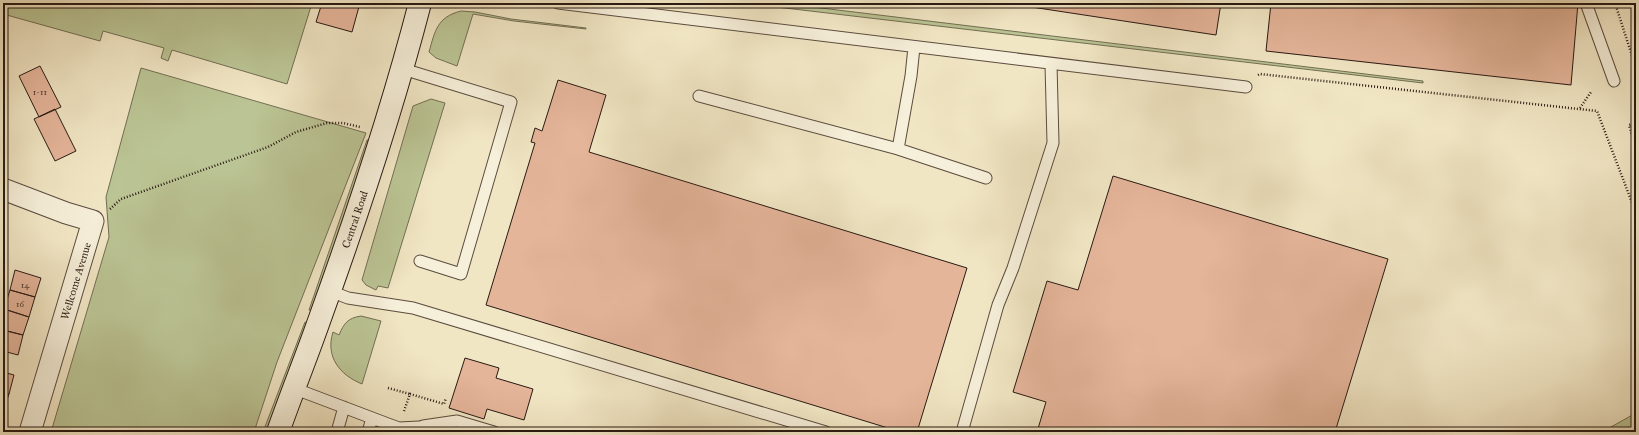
<svg xmlns="http://www.w3.org/2000/svg" width="1639" height="435" viewBox="0 0 1639 435" font-family="'IM FELL Great Primer',serif">
<rect width="100%" height="100%" fill="#f1e6c4"/>
<filter id="stains"><feTurbulence type="fractalNoise" baseFrequency=".005" numOctaves="4"/><feColorMatrix values="0 0 0 0 .2 0 0 0 0 .09 0 0 0 0 .02 0 0 0 .5 -.17"/></filter>
<radialGradient id="worn" r=".72"><stop offset=".6" stop-color="#630" stop-opacity="0"/><stop offset="1" stop-color="#630" stop-opacity=".3"/></radialGradient>
<path fill="#bbc494" stroke="#726e54" d="M3,3H312L287,84L172,50L168,61L161,58L164,48L103,31L100,41L3,14Z
M742,3H780L1423,81V83Z
M461,11L475,12L511,19L586,28V29L514,21L473,14L457,66L436,58L429,52C435,31 437,17 461,11Z
M141,68L366,133L277,362L254,432H51L109,237L106,197Z
M431,99L445,103L388,288L378,286L376,290L366,285L362,280L413,106Z
M367,140H370L312,311L309,310Z
M361,316L381,321L362,384C340,375 325,357 333,332L339,335C344,323 348,318 361,316Z
M305,322L307,323L267,432H263Z
M1636,413V432H1602Z"/>
<path fill="#e5b59a" stroke="#291913" d="M322,3H360L352,32L316,22Z
M1005,3H1221L1216,35Z
M1271,3H1578L1571,85L1266,51Z
M40,66L61,107L39,117L19,76Z
M558,80L606,95L589,152L967,268L917,432H901L486,305L535,143L531,142L535,128L542,131Z
M55,109L76,151L55,161L34,119Z
M1113,176L1388,259L1335,432H1037L1046,402L1013,392L1047,281L1078,290Z
M15,270L41,278L35,297L10,290Z
M10,290L35,297L29,317L4,309Z
M4,309L29,317L23,335L3,330Z
M3,330L23,335L18,355L3,351Z
M465,358L499,368L496,378L533,389L524,420L487,409L484,419L449,408Z
M3,372L14,375L9,394L3,392Z
M3,392L9,394L3,412Z"/>
<g fill="none" stroke-linecap="round" stroke-linejoin="round">
<g stroke="#5b4c3f" stroke-width="13">
<path id="lane" d="M558,3L1246,87
M1586,3L1614,81
M403,69L511,102L461,274L420,261
M699,96L898,149L986,178
M898,149L911,76L914,47
M330,291L348,298L413,308L826,432
M293,388L388,424L399,428L419,427L437,432
M423,426L457,421L494,432
M337,432L344,407
M368,432L372,418
M962,432L998,305L1013,268L1053,143L1051,64"/>
</g>
<g stroke="#5b4c3f" stroke-width="23">
<path id="street" d="M3,189L66,213L93,221L30,432"/>
</g>
<g stroke="#291913" stroke-width="24">
<g id="secondary">
<path id="s1" d="M278,432C291,395 306,358 319,321C357,216 392,111 420,3"/>
</g>
</g>
<path stroke="#291913" stroke-width="2.5" stroke-dasharray="1 2" stroke-linecap="butt" d="M1615,3L1636,68
M1258,75L1260,74L1597,111L1636,213
M1580,108L1591,92
M1636,123L1629,125L1636,149
M110,209L121,199L268,147L296,132L327,123H343L360,127
M388,388L410,394
M404,411L410,394L444,404L446,398"/>
<use href="#lane" stroke="#f6efd9" stroke-width="11"/>
<use href="#street" stroke="#f6efd9" stroke-width="21"/>
<use href="#secondary" stroke="#f6efd9" stroke-width="22"/>
</g>
<g text-anchor="middle" dominant-baseline="central" stroke-width="3" stroke-linejoin="round" paint-order="stroke">
<g font-size="9" fill="#584035">
<text x="40" y="91">1-11</text>
<text x="25" y="284">14</text>
<text x="20" y="303">16</text>
</g>
<g font-size="11" fill="#291913" stroke="#f6efd9">
<text stroke="none"><textPath href="#s1" startOffset="226">Central Road</textPath></text>
<text transform="translate(76 281) rotate(-73)">Wellcome Avenue</text>
</g>
</g>
<rect width="1639" height="435" fill="none" stroke="#f1e6c4" stroke-width="16"/>
<rect x="4" y="4" width="1631" height="427" fill="none" stroke="#291913" stroke-width="2"/>
<rect x="8" y="8" width="1623" height="419" fill="none" stroke="#291913"/>
<rect width="100%" height="100%" filter="url(#stains)"/>
<rect width="100%" height="100%" fill="url(#worn)"/>
</svg>
